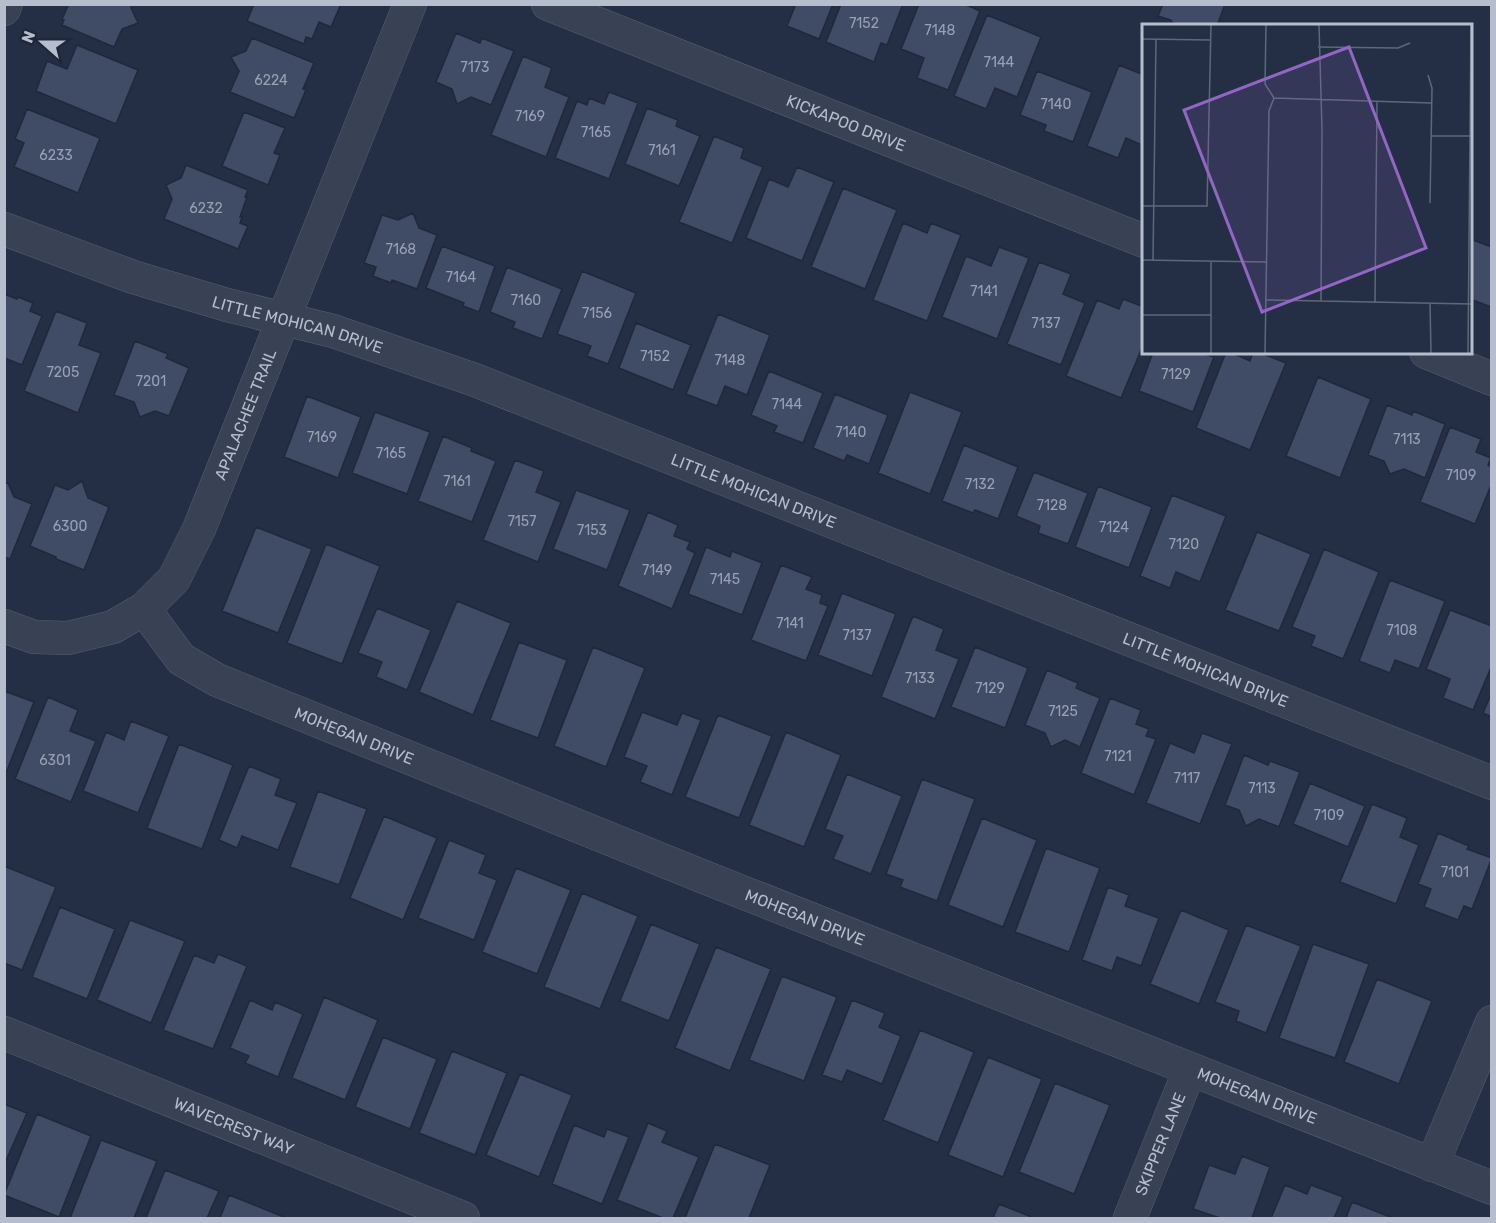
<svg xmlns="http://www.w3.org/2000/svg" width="1496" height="1223" viewBox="0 0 1496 1223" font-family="Rubik,sans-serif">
<rect width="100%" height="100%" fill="#242f45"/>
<path fill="#404b65" stroke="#20283b" stroke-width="1.5" d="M69,4H132L131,8L138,23L122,29L114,47L62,25L64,20L62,19Z
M254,4H341L331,27L319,22L312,39L306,37L304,44L247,21Z
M791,4H833L819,39L787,26L795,6Z
M841,4H903L887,45L881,43L874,62L826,42Z
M919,4H964L980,11L948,90L917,78L924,58L901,49Z
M1163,4H1225L1217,26H1174L1171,20L1158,16Z
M987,15L1041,37L1017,97L995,88L986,109L954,96Z
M456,33L480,43L482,38L514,51L491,105L471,97L457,104L452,89L436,82Z
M252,38L314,63L303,89L306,90L294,118L230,92L239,71L231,57L246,51Z
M77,45L138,70L116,124L36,91L47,61L67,69Z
M523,56L552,68L545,87L569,97L546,157L491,135Z
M1119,65L1144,75V146L1126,138L1118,158L1087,146Z
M1037,71L1092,92L1073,142L1044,131L1046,125L1020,115Z
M609,92L638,103L609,179L555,158L577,101L587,105L589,98L604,104Z
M647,108L678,120L676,126L700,136L679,186L625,164Z
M27,109L100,138L78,193L14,167L24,143L15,139Z
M244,112L285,128L274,153L280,155L268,185L222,166Z
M714,136L744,148L741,158L763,167L732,243L679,222Z
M186,165L248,190L245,197H247L240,217H242L240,223L248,226L238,249L164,219L172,199L166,185L181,178Z
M797,167L834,182L802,261L746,238L769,179L788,187Z
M843,188L897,210L865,289L811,267Z
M413,213L419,228L437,235L417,289L392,280L391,283L373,276L376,267L364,263L382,215L398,220Z
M903,223L927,233L931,223L961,235L927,321L873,300Z
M1470,239L1492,247L1491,307L1470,299Z
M442,246L495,266L479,312L463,306L464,303L426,288Z
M999,247L1029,258L997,339L942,317L966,256L991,266Z
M1039,262L1071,274L1063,294L1085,303L1061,365L1007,344Z
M507,267L562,289L542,339L513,328L515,322L490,312Z
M582,271L636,293L608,364L587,356L591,346L557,334Z
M4,294L17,299L18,297L33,303L30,311L42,316L22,365L7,359L4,360Z
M1123,299L1144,307V343L1121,398L1066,376L1097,300L1119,309Z
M56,311L87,323L79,345L101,353L78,413L24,391Z
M718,314L770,335L747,395L725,386L717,406L686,394Z
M636,323L691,345L673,390L619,368Z
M135,341L168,354L166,358L189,368L169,416L155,411L140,417L134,402L114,395Z
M1153,352H1206L1205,354L1214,357L1193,412L1139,391Z
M1226,352H1230L1250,361L1253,352H1258L1286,363L1250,450L1196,428Z
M769,371L823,393L803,443L774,432L777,426L751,415Z
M1318,377L1371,399L1340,478L1286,456Z
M910,392L962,412L930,494L878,473Z
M835,394L888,415L869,464L847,455L844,461L813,448Z
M307,396L361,417L338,478L284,457Z
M1387,405L1412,415L1413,411L1445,424L1425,478L1404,469L1390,474L1384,461L1368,455Z
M375,412L430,432L407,494L352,473Z
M1450,427L1481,439L1476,452L1491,458L1488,465L1492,467V483L1475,524L1420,502Z
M443,436L472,448L471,451L496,461L472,522L418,501Z
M964,445L1018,467L998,519L975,510L973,513L942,501Z
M515,460L544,471L536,492L561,502L538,562L483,540Z
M1034,472L1088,493L1068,544L1038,533L1040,526L1016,516Z
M82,481L88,498L109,507L84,570L56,559V557L30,546L55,485L68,490Z
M8,483L14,497L32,504L10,559L4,557V484Z
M1098,486L1152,507L1129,568L1075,547Z
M576,490L630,510L607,570L553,549Z
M1172,495L1226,516L1200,582L1176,572L1170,588L1140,576Z
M648,512L678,525L674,536L690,542L687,549L695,553L672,609L618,586Z
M256,527L312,549L278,633L222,611Z
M1257,532L1311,554L1279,631L1225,610Z
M326,544L380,566L342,664L287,643Z
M706,547L730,557L732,551L762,563L742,615L688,594Z
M1324,549L1379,572L1343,659L1311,646L1315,636L1292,627Z
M781,565L812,577L806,589L822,595L820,603L828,606L806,661L751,640Z
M1390,580L1445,601L1419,669L1395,660L1390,673L1359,661Z
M842,593L896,614L872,676L818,655Z
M457,601L511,623L473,715L419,692Z
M377,608L431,630L407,690L376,677L382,662L358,653Z
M1450,610L1492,626V665L1473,710L1443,698L1450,679L1426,669Z
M913,616L944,629L936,650L959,659L935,719L881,697Z
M519,642L567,660L538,738L490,720Z
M593,647L645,668L606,767L554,746Z
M975,647L1028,668L1005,728L951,707Z
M1047,670L1078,683L1076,688L1100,698L1080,747L1065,740L1051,747L1045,733L1025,725Z
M4,691L34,702L4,778Z
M1492,692V717L1483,713Z
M48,697L78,710L70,731L96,741L71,802L15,779Z
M1110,698L1141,710L1136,724L1149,729L1146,736L1156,739L1134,795L1081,773Z
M642,712L677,725L682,713L701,720L672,795L640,782L647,766L624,757Z
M718,715L772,736L739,818L685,797Z
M131,721L169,736L138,813L83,791L106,732L124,740Z
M786,732L841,755L804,847L749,825Z
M1202,733L1232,744L1200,824L1146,803L1170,743L1194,753Z
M179,744L233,765L202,849L147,828Z
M1244,755L1268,765L1270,761L1300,772L1279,827L1259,819L1246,826L1239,810L1225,805Z
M249,766L281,779L275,795L297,803L278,850L242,836L237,848L219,840Z
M847,774L902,796L871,874L833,859L843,836L825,829Z
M922,779L975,799L937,901L900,887L903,880L886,874Z
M1310,783L1365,806L1348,847L1293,824Z
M318,791L367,809L339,885L290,867Z
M1372,804L1407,818L1400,837L1419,845L1396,904L1340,882Z
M384,816L437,838L403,920L350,898Z
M982,818L1037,840L1003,927L948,905Z
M1438,833L1469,846L1467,849L1492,858L1472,909L1464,906L1458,920L1424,907L1431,889L1418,884Z
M449,840L486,855L479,873L497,880L474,940L418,918Z
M1046,848L1100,868L1069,952L1015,932Z
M4,866L56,887L22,970L4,963Z
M516,868L571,890L537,974L482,952Z
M1108,887L1129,895L1125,906L1159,918L1141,966L1117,957L1112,971L1082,960Z
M582,893L638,916L600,1009L544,987Z
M60,907L115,929L87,999L32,977Z
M1181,910L1229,930L1199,1004L1150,984Z
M130,920L185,941L151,1023L97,1000Z
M651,924L700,944L669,1021L620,1001Z
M1246,925L1301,946L1266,1033L1236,1021L1239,1011L1215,1002Z
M1313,944L1369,964L1335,1058L1279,1038Z
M716,947L771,969L730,1071L675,1048Z
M218,954L247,966L213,1049L163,1030L194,955L214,963Z
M782,976L837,997L804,1081L749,1060Z
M1377,979L1432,1001L1399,1084L1344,1062Z
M324,997L378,1020L345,1100L292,1078Z
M250,1000L272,1010L275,1002L303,1014L278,1077L245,1063L249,1056L230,1048Z
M852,1000L885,1013L879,1027L901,1036L882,1084L847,1070L842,1082L822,1075Z
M920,1030L974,1052L938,1143L883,1120Z
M383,1037L437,1059L410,1129L355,1107Z
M452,1051L507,1073L475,1155L419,1133Z
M988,1057L1042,1079L1003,1177L948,1155Z
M520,1074L572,1095L539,1177L486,1155Z
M1055,1083L1110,1105L1074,1194L1019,1172Z
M4,1104L27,1113L4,1165Z
M37,1114L91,1136L59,1217L4,1195Z
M648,1123L667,1131L662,1142L699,1157L673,1218H663L617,1200Z
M574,1125L604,1137L607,1129L629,1137L602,1204L552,1184Z
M101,1140L157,1161L134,1218H70Z
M715,1144L770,1165L749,1218H685Z
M1242,1156L1270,1167L1252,1218H1220L1193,1209L1209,1165L1235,1174Z
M165,1170L219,1191L207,1218H146Z
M1285,1185L1307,1194L1311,1185L1343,1197L1334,1218H1271Z
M229,1195L284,1217L283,1218H220Z
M1352,1202L1393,1218H1346Z
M999,1204L1034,1218H993Z"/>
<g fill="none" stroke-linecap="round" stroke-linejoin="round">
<g stroke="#575f71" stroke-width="34">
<g id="minor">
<path id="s1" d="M548,4L1144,241"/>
<path d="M4,9L6,4"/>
<path id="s2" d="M4,229L133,277L227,305L333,331L475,380L1492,783"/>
<path d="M1426,352L1492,379"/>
<path id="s3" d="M144,609L181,659L217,680L704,877L1492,1188"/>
<path id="s4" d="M4,626L34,637L68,638L113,627L144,609L174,579L199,529L410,4"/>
<path id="s5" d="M4,1033L463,1218"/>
<path d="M1432,1165L1492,1022"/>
<path id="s6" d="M1130,1218L1190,1069"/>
</g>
</g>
<use href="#minor" stroke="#394154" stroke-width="33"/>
</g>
<g text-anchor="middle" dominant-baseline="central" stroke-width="6" stroke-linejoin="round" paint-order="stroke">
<g font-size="14" fill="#98a0b3">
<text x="864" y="23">7152</text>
<text x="940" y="30">7148</text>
<text x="999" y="62">7144</text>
<text x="475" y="67">7173</text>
<text x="271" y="80">6224</text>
<text x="1056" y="104">7140</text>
<text x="530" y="116">7169</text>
<text x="596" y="132">7165</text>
<text x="662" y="150">7161</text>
<text x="56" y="155">6233</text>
<text x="206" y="208">6232</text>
<text x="401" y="249">7168</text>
<text x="461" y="277">7164</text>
<text x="984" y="291">7141</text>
<text x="526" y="300">7160</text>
<text x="597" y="313">7156</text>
<text x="1046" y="323">7137</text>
<text x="655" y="356">7152</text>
<text x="730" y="360">7148</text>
<text x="63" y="372">7205</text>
<text x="1176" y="374">7129</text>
<text x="151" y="381">7201</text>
<text x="787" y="404">7144</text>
<text x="851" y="432">7140</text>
<text x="322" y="437">7169</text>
<text x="1407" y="439">7113</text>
<text x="391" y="453">7165</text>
<text x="1461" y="475">7109</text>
<text x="457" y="481">7161</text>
<text x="980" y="484">7132</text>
<text x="1052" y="505">7128</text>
<text x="522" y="521">7157</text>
<text x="70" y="526">6300</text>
<text x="1114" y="527">7124</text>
<text x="592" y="530">7153</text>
<text x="1184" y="544">7120</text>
<text x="657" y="570">7149</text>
<text x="725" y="579">7145</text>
<text x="790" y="623">7141</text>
<text x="1402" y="630">7108</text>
<text x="857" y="635">7137</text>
<text x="920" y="678">7133</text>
<text x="990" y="688">7129</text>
<text x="1063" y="711">7125</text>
<text x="1118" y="756">7121</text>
<text x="55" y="760">6301</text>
<text x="1187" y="778">7117</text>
<text x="1262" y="788">7113</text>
<text x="1329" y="815">7109</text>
<text x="1455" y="872">7101</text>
</g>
<g font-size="16" fill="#b6bdcd" stroke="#1e2639">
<text stroke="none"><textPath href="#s1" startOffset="321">KICKAPOO DRIVE</textPath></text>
<text stroke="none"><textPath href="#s2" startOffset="309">LITTLE MOHICAN DRIVE</textPath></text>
<text stroke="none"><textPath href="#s4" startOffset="370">APALACHEE TRAIL</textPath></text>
<text stroke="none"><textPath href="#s2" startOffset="795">LITTLE MOHICAN DRIVE</textPath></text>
<text stroke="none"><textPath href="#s2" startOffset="1281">LITTLE MOHICAN DRIVE</textPath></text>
<text stroke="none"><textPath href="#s3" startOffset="252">MOHEGAN DRIVE</textPath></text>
<text stroke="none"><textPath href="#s3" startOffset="738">MOHEGAN DRIVE</textPath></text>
<text stroke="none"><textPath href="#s3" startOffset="1224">MOHEGAN DRIVE</textPath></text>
<text stroke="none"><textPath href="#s5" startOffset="248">WAVECREST WAY</textPath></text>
<text stroke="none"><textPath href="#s6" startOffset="80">SKIPPER LANE</textPath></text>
</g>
</g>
<g transform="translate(1142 24)">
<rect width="330" height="330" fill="#242f45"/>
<path fill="none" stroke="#5e687b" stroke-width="1.5" d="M124,1L123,60L132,74L289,79M177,1L180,106L179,277M0,15L69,16M176,23L256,24L268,19M286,51L290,64L288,179M289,112H329M0,182H65L69,1M0,236L125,238M11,236L14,16M124,276L329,280M233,278L235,78M288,279L289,329M0,291H69M69,329V237M123,329L127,87L132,74M326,329L329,1"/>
<path fill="#9366c5" fill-opacity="0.15" stroke="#9366c5" stroke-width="3" d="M207,23L284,224L120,288L42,86Z"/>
<rect width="330" height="330" fill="none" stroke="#b6bdcd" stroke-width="3"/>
</g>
<rect width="1496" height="1223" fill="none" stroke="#b6bdcd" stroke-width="12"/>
<g transform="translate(42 42) rotate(291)" stroke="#1e2639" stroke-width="4.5" paint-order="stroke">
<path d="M0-4.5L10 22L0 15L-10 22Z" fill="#b6bdcd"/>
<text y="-9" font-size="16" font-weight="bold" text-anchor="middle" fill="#b6bdcd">N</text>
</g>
</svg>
